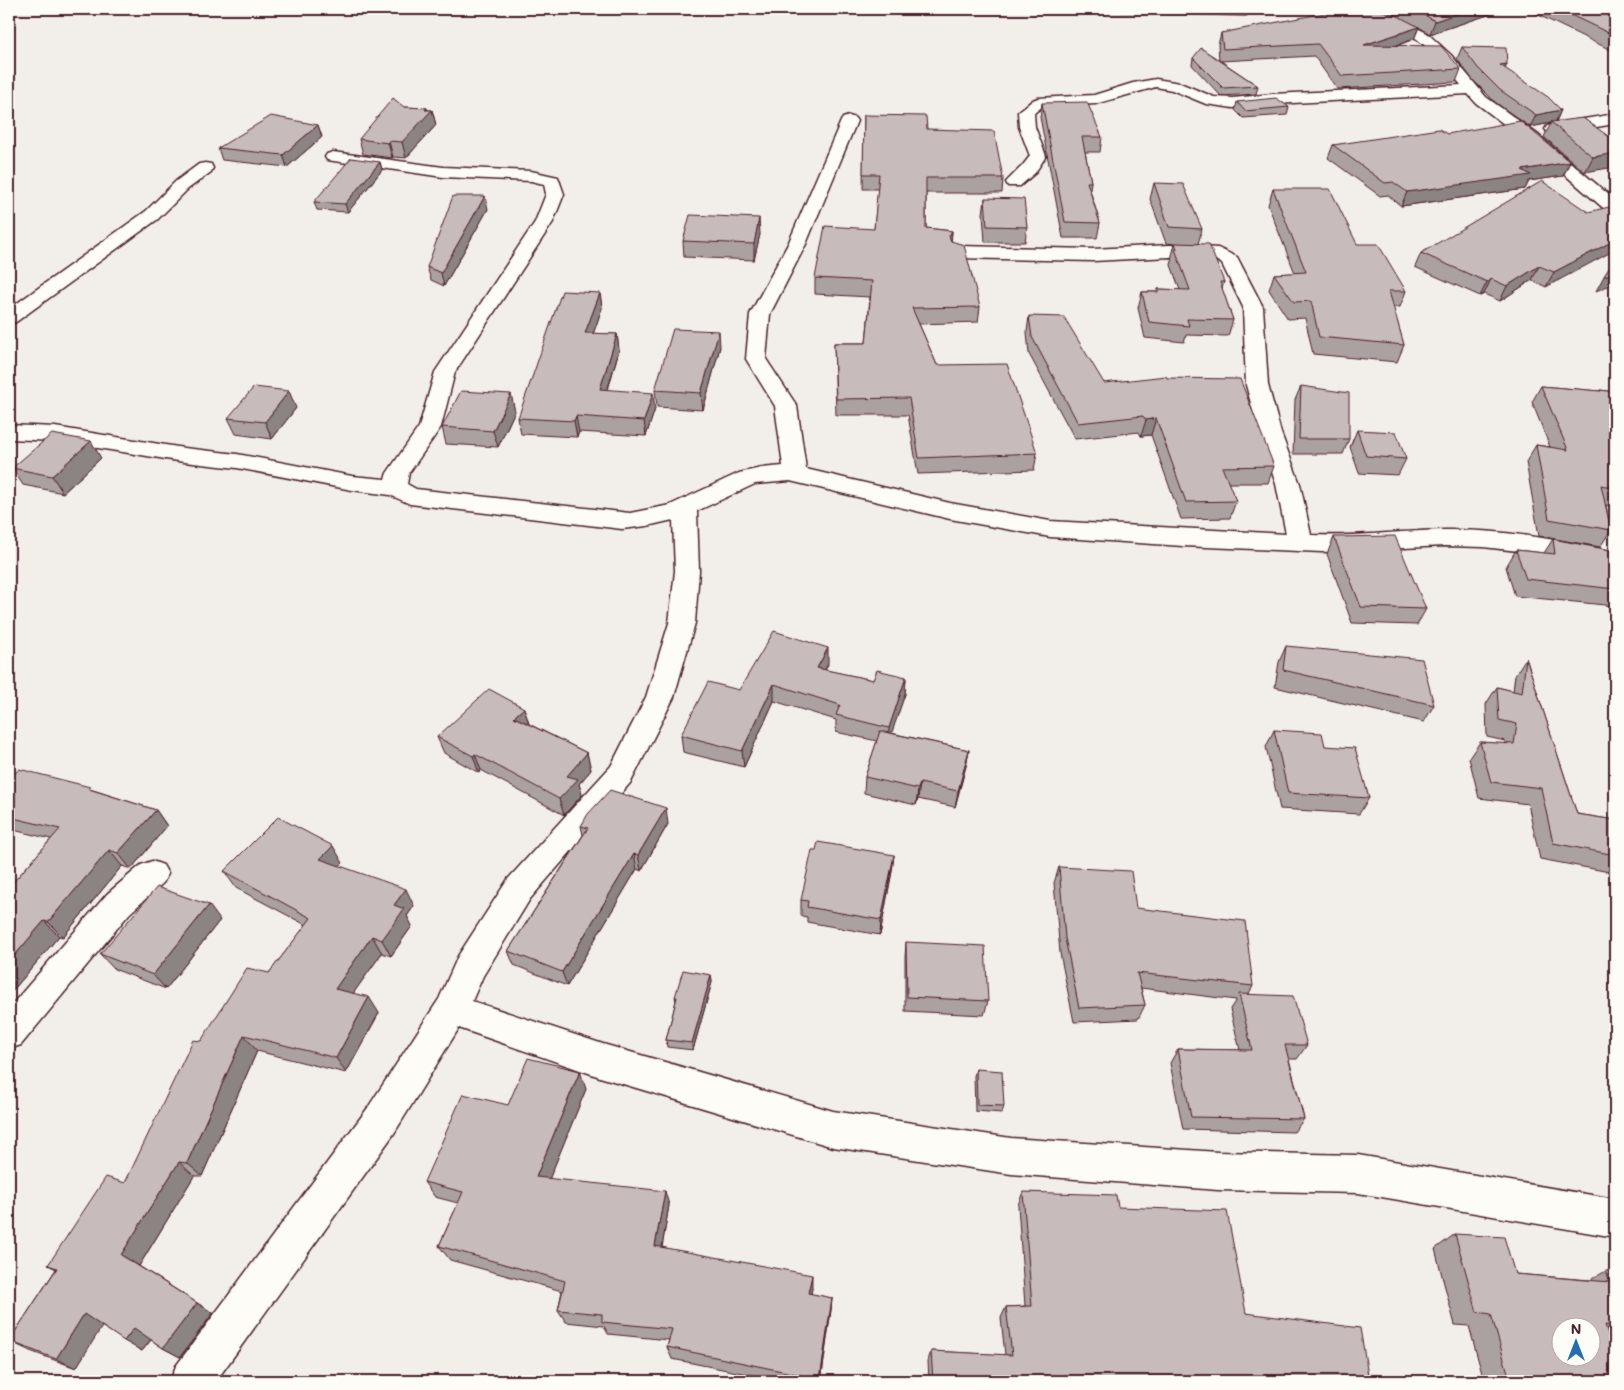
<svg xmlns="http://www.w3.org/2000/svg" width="1624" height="1390" viewBox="0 0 1624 1390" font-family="Mali,sans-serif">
<rect width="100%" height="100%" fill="#f2efeb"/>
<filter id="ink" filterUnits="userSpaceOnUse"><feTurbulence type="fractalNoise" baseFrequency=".02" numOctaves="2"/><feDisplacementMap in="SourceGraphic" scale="10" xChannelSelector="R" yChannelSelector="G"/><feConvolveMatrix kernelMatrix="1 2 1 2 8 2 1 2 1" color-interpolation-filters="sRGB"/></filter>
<g filter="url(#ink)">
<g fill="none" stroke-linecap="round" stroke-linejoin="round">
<path fill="#8b6f75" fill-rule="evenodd" d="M1043,9L1246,15L1248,16L1246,17L1045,10Z"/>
<g stroke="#4a1f2b" stroke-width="3">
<path id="street" d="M1350,9H1369L1403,21L1427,33L1451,55L1486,97L1537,134L1615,200V214L1609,213L1525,140L1476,103L1468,94L1273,104L1233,108L1206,104L1172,90L1156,87L1095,104L1042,107L1034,113L1035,127L1046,156L1035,173L1020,186H1008L1006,182L1023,165L1030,156L1019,127L1018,112L1033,100L1038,98L1094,95L1133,83L1156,79L1180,83L1214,97L1233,98L1273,94L1461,85C1448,69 1434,52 1417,39C1399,26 1374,20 1352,12Z
M1615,114V124L1553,134L1547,132L1545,129L1547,126L1553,124Z
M849,116L855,118L857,121L806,244L770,314L766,359L797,406L806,469L950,503L1050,521L1286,534L1276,484L1259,433L1246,385L1243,307L1222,264L1214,259L1170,257L1093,261L958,258L951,256L949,252L951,248L958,246L1093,249L1170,245L1218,248L1237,257L1263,307L1268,385L1281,433L1300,484L1311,535C1355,537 1400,531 1445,530C1502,529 1559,540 1615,552V568L1544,554L1483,547L1445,546L1322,552L1183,546L1050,537L950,519L790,481L755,484L697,511L699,571L695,623L674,697L631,782L530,899L483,976L472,1001L603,1044L833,1111L1011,1138L1218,1152L1358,1155L1615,1199V1237L1358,1193L1218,1190L1011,1174L833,1147L603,1078L459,1028L393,1135L216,1381H170L176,1366L367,1109L439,999L458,956L508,879L611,766L646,697L669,623L675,571L673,520L647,526L622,529L410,504L390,495L352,490L237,468L184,462L55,441L9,439V425L55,427L184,448L237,454L352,476L385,479L387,473L419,427L435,372L535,222L546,194L544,184L531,181L443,177L327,160L325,157L327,154L333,152L443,167L531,171L558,177L564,194L553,222L455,372L441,427L409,473L407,484L416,489L630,513L670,505L739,473L761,468L783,466L775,406L746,359L750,314L788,244L841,121L843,118Z
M205,163L211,164L213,168L211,172L188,189L158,219L16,322L9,324V309L146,211L176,181L199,164Z
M152,861L163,865L168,874L163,883L129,914L21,1045L9,1049V1008L107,894L141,865Z"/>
</g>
<use href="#street" fill="#fdfcf7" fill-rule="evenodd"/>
</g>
<path fill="#aca1a1" stroke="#4a1f2b" d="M1390,9H1503V10L1430,34L1419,27L1414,39L1396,46L1461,69L1456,82L1337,89L1314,56L1221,61L1258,86L1256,94L1221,96L1192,65L1193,58L1219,60L1218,45L1221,33L1389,13Z
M1526,9H1615V52Z
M1462,47L1507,64L1505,69L1561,110L1556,122L1615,141L1585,172L1544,137L1551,123L1530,127L1495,102L1473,80L1457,59Z
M1237,102L1289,107L1287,115L1243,118L1235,110Z
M1042,103L1102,137L1100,152H1085L1091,182L1090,190L1100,223L1097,238H1063L1040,117Z
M404,107L427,108V110H432L436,125L406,158L393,157L392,158L363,154L359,139Z
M864,115L927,129L1003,178L1002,193H926V228L952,231L951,242L980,307L978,322L919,324L937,365L1037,453L1034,470L918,474L908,415H836L834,343H866L870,297L815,294V278L874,229L878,189H863Z
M318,125L322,137L287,167L222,160L218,148Z
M1447,134L1570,162L1563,176L1529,181L1525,189L1401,206L1388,195L1380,196L1328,158L1333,145Z
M380,162L382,170L348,212L317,210L314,202Z
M1154,183L1202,229L1198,244L1224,282L1222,289L1233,320L1228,336L1186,335L1184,342L1145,338L1138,308L1142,292H1157L1158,289L1180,290L1171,265L1172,261L1171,259L1175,244L1166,243L1150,199Z
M1273,189L1357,244L1406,291L1400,307H1393L1404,345L1397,362L1313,354L1305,318L1288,319L1269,290L1274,274L1295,273L1268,205Z
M985,198L1027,227L1025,242H985L983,214Z
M488,209L444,286L431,280L427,267Z
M1588,212L1546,287L1532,280L1500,301L1484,294L1480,296L1415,267L1421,253Z
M760,234L754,260L684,257L683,241Z
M600,293L602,308L593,334H617L619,350L608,390L655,409L646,436L579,432L577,437L521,434L518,418Z
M1029,316L1104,383L1167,378L1274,466L1268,483H1228L1236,501L1230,518L1181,519L1151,435L1141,436L1139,432L1075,439L1029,354L1027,332Z
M720,347L703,410L657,407L655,390Z
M1301,386L1349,439L1343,454H1293L1295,400Z
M1541,386L1599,391L1600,390L1615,392V506L1606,505L1611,530L1600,547L1539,536L1526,462L1536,445L1550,447L1532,402Z
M296,408L272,439L236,434L228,418Z
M515,411L498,447L446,444L442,427Z
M1357,430L1406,459L1398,475L1359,473L1350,447Z
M101,458L63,493L23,485L12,468Z
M1334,537L1426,609L1417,625L1352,623L1327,554Z
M1553,539L1615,551V606L1515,596L1506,567L1516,550L1544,553Z
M1286,646L1434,705L1424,722L1275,687L1279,662Z
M1526,658L1577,814L1615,820V873L1540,859L1528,804L1479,798L1469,758L1480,742L1505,744V741L1487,737L1486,704L1497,687L1513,691L1515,675Z
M828,664L825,670L873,680L906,677L905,694L891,733L969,750L966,766L955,807L918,799L916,805L864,793L865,777L877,741L836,732V720L774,701L744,767L683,752L681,735L739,690Z
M524,708L529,724L587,753L591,770L579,784L582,795L564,815L481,770L479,773L444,753L437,737Z
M1274,730L1325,746L1369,798L1359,814L1280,809L1266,747Z
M9,780L93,790L156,810L167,826L131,869L122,866L63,937L59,936L9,995V887L51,839L9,829Z
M668,824L641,871L637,869L567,986L514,965L508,951L583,835L581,826Z
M894,855L892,871L880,935L807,922V917L801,916V900Z
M343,863L340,866L414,906L407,916L412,926L391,956L382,953L353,993L379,1013L346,1073L257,1051L202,1176H194L139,1266L213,1313L180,1357L163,1348L151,1340L142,1351L101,1326L76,1368L30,1351L9,1341L56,1269L48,1265L125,1183L201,1041L269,973L306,925L236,888L224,871Z
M1059,867L1136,908L1253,986L1248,995L1307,1045L1297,1059H1289L1304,1119L1294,1132L1183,1129L1170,1063L1178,1049L1240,1050L1230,1009L1236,1000L1141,988L1145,1005L1138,1019L1074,1022L1060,953L1054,883Z
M220,920L166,989L114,969L100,954Z
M906,942L988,1001L984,1015L905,1011V957Z
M711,975L712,982L693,1050L667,1047L666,1040L676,1001L675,997Z
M976,1069L1004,1106L1002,1113L975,1111L974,1076Z
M586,1089L549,1179L669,1205L662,1247L812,1288L811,1294L832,1298L831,1310L821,1381H782L672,1359L667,1347L669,1340L608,1334L604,1326L566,1322L558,1310L562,1291L450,1260L439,1246L458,1203L435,1197L424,1182L508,1105Z
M1023,1192L1118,1207L1246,1313L1369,1381H929L928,1361L931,1351L1005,1355L1001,1318L1006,1307L1025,1306L1018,1205Z
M1455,1234L1515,1274L1590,1280L1606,1271L1615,1272V1342L1611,1341L1615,1381H1484L1469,1326L1455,1325L1435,1249Z"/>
<path fill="#8c8383" stroke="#4a1f2b" d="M1471,9H1503V10L1430,34L1435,21Z
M1419,27L1414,39L1360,58L1364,45Z
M1507,64L1502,76L1500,65Z
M427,108L428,114L432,110L436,125L406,158L402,142Z
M1561,110L1555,123L1551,122V123L1530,127L1536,115Z
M318,125L322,137L287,167L283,155Z
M389,141L393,157L392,158L388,143Z
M1615,153V167L1585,172L1593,157Z
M380,162L382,170L348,212L345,204Z
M1570,162L1563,176L1529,181L1525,189L1401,206L1407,192L1522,170Z
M485,196L488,209L444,286L441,273Z
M759,218L760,234L754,260V244Z
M952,231L951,246L949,236Z
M1615,240V250L1546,287L1554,272Z
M1539,266L1532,280L1500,301L1507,286Z
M1615,272V283L1596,291L1604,276Z
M1491,279L1484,294L1480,296L1487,282Z
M600,293L602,308L588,349L585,333Z
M719,331L720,347L703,410L701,393Z
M617,334L619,350L603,405L600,389Z
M289,391L296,408L272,439L265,422Z
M653,393L655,409L646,436L644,421Z
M511,394L515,411L498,447L493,431Z
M576,416L579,432L577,437L574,421Z
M1156,418L1151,435L1141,436L1146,420Z
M91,441L101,458L63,493L52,476Z
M828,648V664L816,685L817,668Z
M906,677L905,694L888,744L889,728Z
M774,684V701L744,767L742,751Z
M524,708L529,724L514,717Z
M969,750L966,766L955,807L958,791Z
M587,753L591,770L579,784L582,795L564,815L559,799L567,776Z
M475,754L481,770L479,773L473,756Z
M920,783L918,799L916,805L918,789Z
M666,808L668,824L641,871L638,855Z
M156,810L167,826L131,869L118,853Z
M333,846L343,863L330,876L320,859Z
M109,850L122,866L63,937L48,922Z
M634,854L637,869L567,986L562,972Z
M894,855L892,871L880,935L881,920Z
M406,889L414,906L407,916L412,926L391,956L382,940L394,905Z
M209,905L220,920L166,989L153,975Z
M44,921L59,936L9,995V962Z
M372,936L382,953L345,1005L335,989Z
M711,975L712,982L693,1050L692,1043Z
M369,997L379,1013L346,1073L336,1058Z
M244,1035L257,1051L202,1176L187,1163Z
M580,1071L586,1089L544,1192L536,1177Z
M179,1162L194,1176L139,1266L121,1255Z
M665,1191L669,1205L660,1259L655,1246Z
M812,1275V1288L809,1306L808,1293Z
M832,1298L831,1310L821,1381H820Z
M197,1303L213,1313L180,1357L163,1348Z
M84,1314L103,1325L76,1368L56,1359Z
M134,1328L152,1338L142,1351L124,1341Z"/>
<path fill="#c8bbbb" stroke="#4a1f2b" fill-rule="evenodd" d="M1346,9H1376L1398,16L1419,27L1364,45L1441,46L1461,69L1342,76L1318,44L1223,49L1221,33Z
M1414,9H1471L1435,21Z
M1558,9H1615V36Z
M1462,47L1506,48L1507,64L1500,65L1548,97L1561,110L1536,115L1500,90L1478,68Z
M1201,48L1258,86L1223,88L1193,58Z
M393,98L404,107L427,108L425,110H432L402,142L389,141L388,143L359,139Z
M1276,98L1289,107L1245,111L1237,102Z
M1087,102L1102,137H1082L1091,182H1087L1100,223L1065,222L1042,103Z
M864,115L926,116L927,129L994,131L1003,178H926V228L952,231L949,236L951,241L964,245L980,307L912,308L937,365L1007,364L1037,453L919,458L909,398L836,399L834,343H866L872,281L815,278L825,226L874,229L879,174H863Z
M271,116L318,125L283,155L218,148Z
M1583,118L1615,141V153L1593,157L1551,122Z
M1520,121L1570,162L1522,170L1531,175L1407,192L1393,182L1385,183L1333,145L1439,129L1447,134Z
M351,158L380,162L345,204L314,202Z
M1542,181L1588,212L1609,207L1615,211V240L1554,272L1539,266L1507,286L1491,279L1487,282L1421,253Z
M1154,183L1183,184L1202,229L1169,227Z
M1273,189H1330L1357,244H1378L1406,291H1389L1404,345L1319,337L1311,301L1294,302L1274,274L1306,272Z
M453,196H485L441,273L427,267Z
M985,198L1024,199L1027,227L987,226Z
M690,215L759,218L754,244L683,241Z
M1175,243L1209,244L1224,282H1220L1233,320L1187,319L1189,326L1149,322L1142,292H1158V289L1190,290L1175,249H1177Z
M1615,258V272L1604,276Z
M562,291L600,293L585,333L617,334L600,389L653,393L644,421L576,416L574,421L518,418Z
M1029,316L1064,317L1104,383L1166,376L1167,378L1240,379L1274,466L1222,467L1236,501L1186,502L1156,418L1146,420L1143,416L1078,423L1032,337Z
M673,329L719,331L701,393L655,390Z
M1301,386L1349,393V439H1299Z
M1541,386L1601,391L1600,390L1615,392V488L1601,485L1611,530L1549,519L1536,445L1568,450Z
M254,387L289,391L265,422L228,418Z
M461,391L511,394L493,431L442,427Z
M1357,430L1396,432L1406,459L1366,456Z
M52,434L91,441L52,476L12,468Z
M1395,536L1426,609L1361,607L1334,537Z
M1553,539L1615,551V589L1526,579L1516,550L1555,554Z
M774,631L828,648L817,668L873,680L877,670L906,677L889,728L836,715L840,705L774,684L742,751L681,735L708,682L739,690Z
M1286,646L1422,659L1434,705L1283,670Z
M1526,658L1577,814L1615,820V855L1553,843L1541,788L1491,782L1480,742L1514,744L1517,724L1499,720L1497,687L1522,693Z
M489,689L524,708L514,717L587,753L567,776L578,779L559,799L475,754L473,756L437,737Z
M1274,730L1322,733L1325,746L1355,748L1369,798L1288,793Z
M880,731L969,750L958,791L920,783L918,789L865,777Z
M19,769L90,787L89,789L156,810L118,853L109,850L48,922L44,921L9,962V887L60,829L9,817V780Z
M610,790L666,808L638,855L634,854L562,972L508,951L588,828L581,826L588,814Z
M278,817L333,846L320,859L406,889L394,905L404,909L382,940L372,936L335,989L369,997L336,1058L244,1035L187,1163L179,1162L121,1255L197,1303L163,1348L134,1328L124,1341L84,1314L56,1359L9,1341L57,1268L48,1265L106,1177L125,1183L193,1040L201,1041L247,968L269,973L311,918L224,871Z
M818,842L894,855L881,920L807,907L808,901L801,900L812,850H816Z
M1059,867L1131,871L1136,908L1245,921L1253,986L1137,973L1145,1005L1079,1008L1065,938Z
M157,887L209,905L153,975L100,954Z
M906,942L985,946L988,1001L907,997Z
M683,970L711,975L692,1043L666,1040L677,997H675Z
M1239,994L1293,996L1307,1045H1285L1304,1119L1191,1117L1178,1049L1252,1050Z
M528,1058L580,1071L536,1177L665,1191L655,1246L812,1275L808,1293L832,1298L820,1379L667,1347L672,1329L602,1322V1314L558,1310L565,1281L439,1246L463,1192L424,1182L463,1094L508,1105Z
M976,1069L1002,1071L1004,1106L977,1105Z
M1023,1192L1116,1195L1118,1207L1227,1211L1246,1313L1360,1328L1369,1381H933L931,1351L1012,1355L1006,1307L1032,1306Z
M1455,1234L1504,1237L1515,1274L1610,1282L1606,1271L1615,1272V1326L1605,1325L1615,1354V1381H1498V1379L1510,1380L1491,1314L1477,1312ZM1562,1328H1592V1358H1562Z"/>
</g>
<rect width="1624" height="1390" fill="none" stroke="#fdfcf7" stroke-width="30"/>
<rect x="15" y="15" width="1594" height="1360" fill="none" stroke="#4a1f2b" stroke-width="2" filter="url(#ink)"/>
<g transform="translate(1576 1342)"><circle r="24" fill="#fdfcf7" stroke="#b5a4a5"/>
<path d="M0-4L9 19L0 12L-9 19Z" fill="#1f6fb2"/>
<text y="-8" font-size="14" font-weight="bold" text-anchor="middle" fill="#4a1f2b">N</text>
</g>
</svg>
